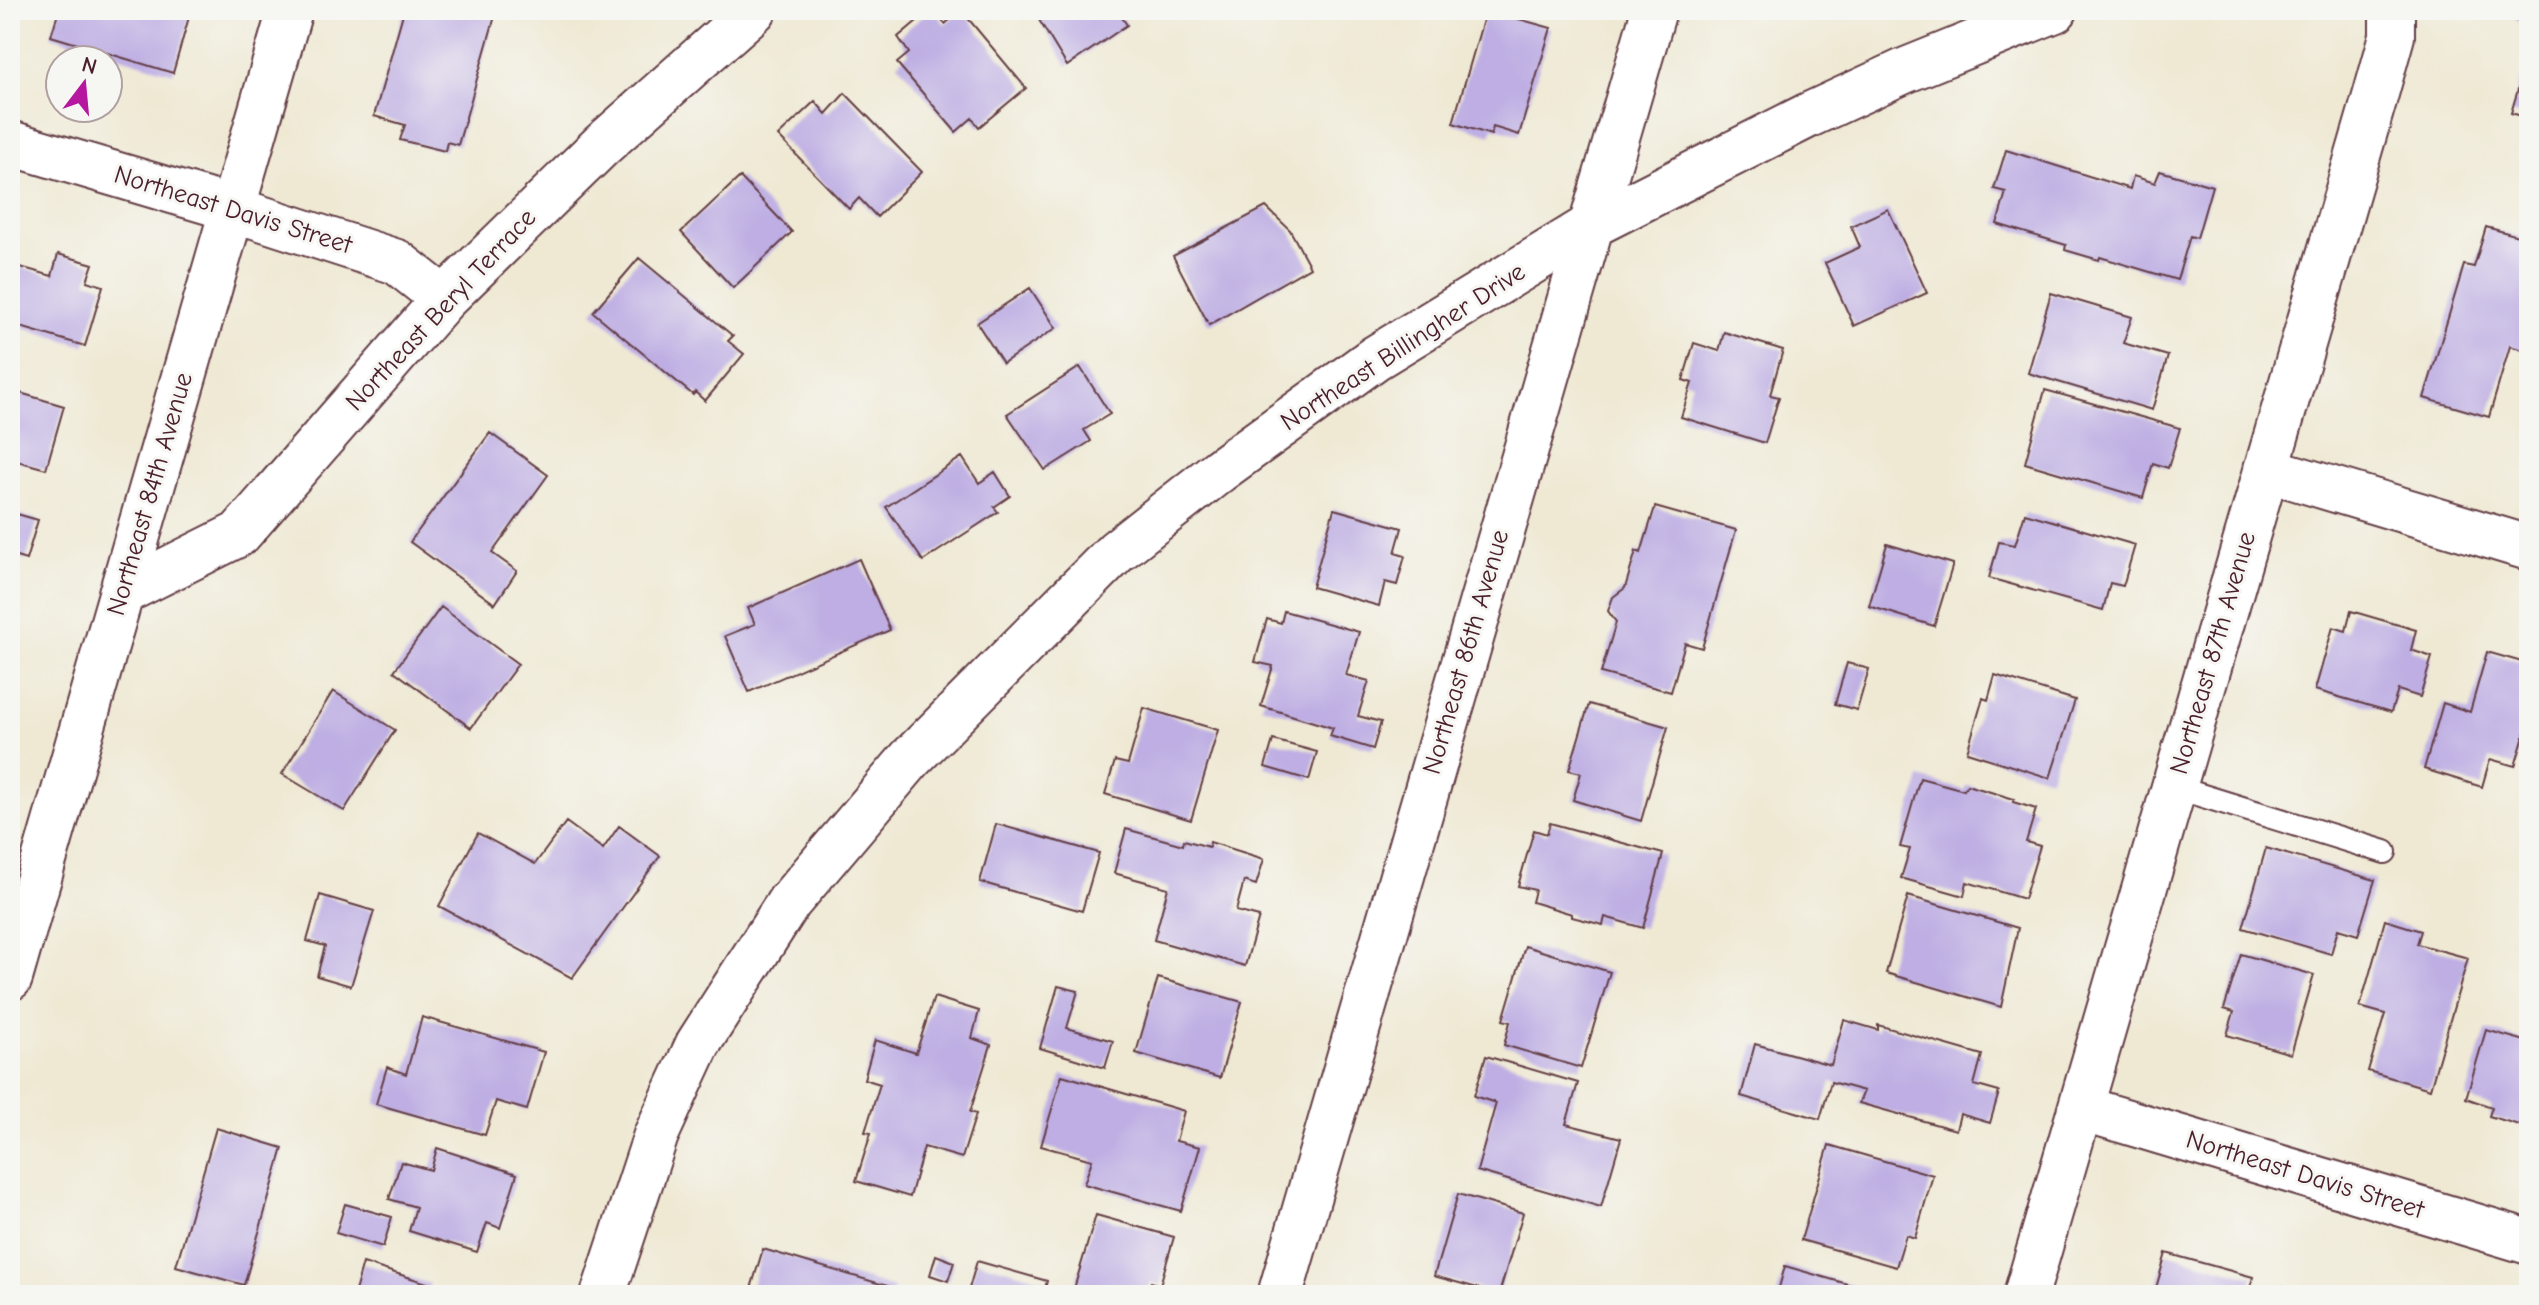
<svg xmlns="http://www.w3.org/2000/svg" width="2539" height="1305" viewBox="0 0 2539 1305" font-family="'Comic Neue',sans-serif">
<rect width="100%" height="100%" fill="#f6f6f2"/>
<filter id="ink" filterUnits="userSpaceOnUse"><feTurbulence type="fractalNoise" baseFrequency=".0125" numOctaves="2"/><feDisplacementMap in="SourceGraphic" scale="16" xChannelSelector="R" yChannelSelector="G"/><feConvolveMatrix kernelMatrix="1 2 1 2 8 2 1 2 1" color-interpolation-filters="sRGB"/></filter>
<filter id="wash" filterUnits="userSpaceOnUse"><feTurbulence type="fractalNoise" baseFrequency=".006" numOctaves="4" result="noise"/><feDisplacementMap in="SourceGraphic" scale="32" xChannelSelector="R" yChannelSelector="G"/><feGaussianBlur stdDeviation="1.8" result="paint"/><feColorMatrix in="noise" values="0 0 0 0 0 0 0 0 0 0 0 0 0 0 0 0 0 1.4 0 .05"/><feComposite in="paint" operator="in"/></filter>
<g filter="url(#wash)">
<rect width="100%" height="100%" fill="#efe9d4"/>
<g id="blocks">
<path fill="#beaee3" d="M59,10H191L173,73L51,36Z
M404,10H425L436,13L437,10H473L495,16L458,145L447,142L445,151L400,140L405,125L374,116Z
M930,10H933L945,24L961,10L1026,88L979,127L972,118L956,132L897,63L909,53L898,37Z
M1033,10H1117L1127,25L1067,66Z
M1486,10L1551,28L1519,135L1493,127L1491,135L1453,123Z
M2518,10H2529V24L2515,20Z
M2528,56H2529V118L2511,113Z
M845,93L922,172L877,217L859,198L849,209L778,136L815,101L826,114Z
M2006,150L2130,189L2133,176L2155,183L2160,171L2212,186L2197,238L2190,236L2177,280L2100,257L2099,260L2065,250L2066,245L1997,224L2006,192L1994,189Z
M740,177L792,232L733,288L681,232Z
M1266,207L1290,230L1310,267L1209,325L1173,256Z
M1888,209L1927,293L1854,326L1825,263L1860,247L1851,226Z
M2486,227L2529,239V352L2510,346L2489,417L2424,398L2464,265L2474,267Z
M58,254L93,264L87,281L103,286L85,346L10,324V264L52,276Z
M639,258L733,336L728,341L744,354L705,401L695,392L693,395L593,312Z
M1030,288L1056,328L1003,363L977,323Z
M2051,293L2132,317L2123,343L2168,356L2152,410L2028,373Z
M1724,332L1783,350L1770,395L1779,397L1765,443L1681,417L1692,383L1683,380L1694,343L1719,351Z
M1080,367L1110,414L1084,430L1091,441L1045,470L1007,414Z
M10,390L64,406L46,469L10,459Z
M2045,390L2180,428L2168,468L2153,463L2143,498L2025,463Z
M490,433L548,475L492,553L517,571L495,604L410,542Z
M962,457L979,483L995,472L1010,496L994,507L998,512L923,561L886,507Z
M1655,507L1736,530L1702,648L1685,643L1671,692L1601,673L1616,622L1608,611L1613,597L1625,588L1636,551L1641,553Z
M1334,509L1402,528L1395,553L1405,556L1397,585L1385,582L1379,606L1312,587Z
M10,512L38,520L26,560L10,555Z
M2025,513L2135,545L2123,586L2110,583L2103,610L1989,578L1999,542L2015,545Z
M1887,544L1953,564L1934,626L1869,606Z
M859,559L890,630L749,692L725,636L755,624L748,608Z
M441,607L518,664L471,728L394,671Z
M1284,611L1359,632L1346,675L1369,681L1358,716L1381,722L1373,749L1330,736L1333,728L1261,706L1273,666L1255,662L1267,619L1281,623Z
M2351,611L2416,630L2411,650L2432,657L2420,697L2398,690L2391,712L2315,690L2333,627L2346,631Z
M2487,652L2529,664V720L2515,766L2490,759L2482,787L2424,769L2443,703L2470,712Z
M1847,663L1869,669L1857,710L1835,704Z
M1995,675L2075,700L2050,778L1967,752L1983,698L1988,700Z
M333,691L395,730L344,811L282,774Z
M1589,704L1668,727L1641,821L1573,800L1581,773L1569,770Z
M1144,708L1218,730L1191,820L1105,794L1115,761L1128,764Z
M1273,740L1317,752L1309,780L1265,767Z
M1920,778L1964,790L1967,785L2014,799L2013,802L2036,809L2026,842L2040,846L2024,899L1967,882L1964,896L1901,878L1910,849L1900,847Z
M566,822L603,849L619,826L660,856L572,978L439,906L478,833L535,864Z
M1550,823L1663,854L1643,928L1605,917L1603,925L1572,917V914L1532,902L1535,890L1518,886L1534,830L1547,834Z
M996,824L1099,853L1082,911L980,882Z
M1126,829L1183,845L1184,840L1209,847L1210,842L1264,859L1256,885L1244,881L1236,911L1259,917L1245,966L1154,940L1168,888L1114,873Z
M2266,848L2375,880L2358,935L2338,929L2331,954L2243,928Z
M320,895L374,911L351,986L317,976L325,946L307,941Z
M1908,896L2018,928L2001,1007L1886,973Z
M2385,920L2421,931L2417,944L2468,958L2430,1089L2368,1071L2385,1014L2360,1007Z
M1525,946L1610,972L1581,1068L1504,1045L1510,1022L1503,1020Z
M2241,954L2314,975L2291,1054L2227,1035L2234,1012L2224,1009Z
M1158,978L1242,1002L1220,1078L1136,1053Z
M1058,986L1078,991L1067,1028L1113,1041L1105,1068L1040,1048Z
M934,997L979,1011L972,1038L991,1045L970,1112L976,1114L962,1158L924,1147L910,1197L856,1181L871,1133L865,1132L880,1084L864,1079L875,1040L916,1053Z
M422,1017L544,1052L527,1110L496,1101L485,1135L376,1104L387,1067L406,1074Z
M1844,1020L1878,1030V1025L1982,1055L1974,1085L1999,1092L1990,1123L1960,1114L1956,1130L1859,1103L1864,1091L1831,1082L1820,1119L1741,1096L1755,1044L1831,1065Z
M2486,1030L2529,1042V1128L2489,1116L2492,1107L2466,1098Z
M1486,1056L1578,1083L1566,1124L1621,1138L1601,1207L1477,1171L1496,1103L1474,1096Z
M1062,1075L1184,1111L1176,1141L1200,1147L1181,1211L1084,1184L1092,1160L1041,1146Z
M216,1128L283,1148L244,1285L176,1266Z
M1829,1145L1933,1175L1915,1238L1906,1235L1896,1267L1801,1240Z
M437,1148L517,1174L500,1228L487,1223L477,1252L409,1231L416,1207L389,1199L401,1162L431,1170Z
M1458,1194L1523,1213L1499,1294L1434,1276Z
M345,1204L392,1217L383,1247L336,1233Z
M1096,1215L1174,1237L1160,1285L1151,1282L1147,1295H1086L1073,1292Z
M763,1249L894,1288L892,1295H749Z
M2166,1253L2253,1277L2248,1295H2154Z
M936,1255L954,1262L948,1281L930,1275Z
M977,1261L1047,1281L1043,1295H978L968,1292Z
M363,1263L430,1284L426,1295H354Z
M1785,1266L1882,1294V1295H1777Z
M2281,1286L2309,1294V1295H2278Z"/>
</g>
</g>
<g filter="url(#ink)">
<use href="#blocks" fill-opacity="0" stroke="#633d44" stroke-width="2"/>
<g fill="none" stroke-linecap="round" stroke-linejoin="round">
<g stroke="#633d44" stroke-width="26">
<path id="service" d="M2174,787L2385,852"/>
</g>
<g stroke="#633d44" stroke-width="48">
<path id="minor" d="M10,143L233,209L397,262L444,299
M2266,469L2529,548
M121,593L239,534L444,299L602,145L754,10
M10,978L290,10
M2081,1108L2529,1242
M603,1295L656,1135L698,1044L789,902L911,758L1117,551L1220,470L1375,358L1594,224L1809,115L1904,71L2055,10
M1280,1295L1654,10
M2026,1295L2375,97L2392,36V10"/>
</g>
<use href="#service" stroke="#fff" stroke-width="22"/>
<use href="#minor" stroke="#fff" stroke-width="44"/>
</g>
</g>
<g text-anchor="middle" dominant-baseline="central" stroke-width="6" stroke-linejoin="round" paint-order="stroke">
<g font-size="26" fill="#4a1f2b" stroke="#f6f6f2">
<text transform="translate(233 210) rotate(17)">Northeast Davis Street</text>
<text transform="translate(441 310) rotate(-47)">Northeast Beryl Terrace</text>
<text transform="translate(1403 347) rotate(-33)">Northeast Billingher Drive</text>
<text transform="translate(150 494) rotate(-74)">Northeast 84th Avenue</text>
<text transform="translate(1466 652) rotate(-74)">Northeast 86th Avenue</text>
<text transform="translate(2213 653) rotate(-74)">Northeast 87th Avenue</text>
<text transform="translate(2305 1175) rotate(17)">Northeast Davis Street</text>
</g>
</g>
<rect width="2539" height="1305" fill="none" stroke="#f6f6f2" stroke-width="40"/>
<g transform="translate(84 84) rotate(16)"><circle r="38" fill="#f6f6f2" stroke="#b1a0a2" stroke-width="2"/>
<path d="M0-6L14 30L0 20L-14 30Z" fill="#b5179e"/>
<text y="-12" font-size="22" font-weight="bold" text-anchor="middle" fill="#4a1f2b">N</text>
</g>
</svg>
